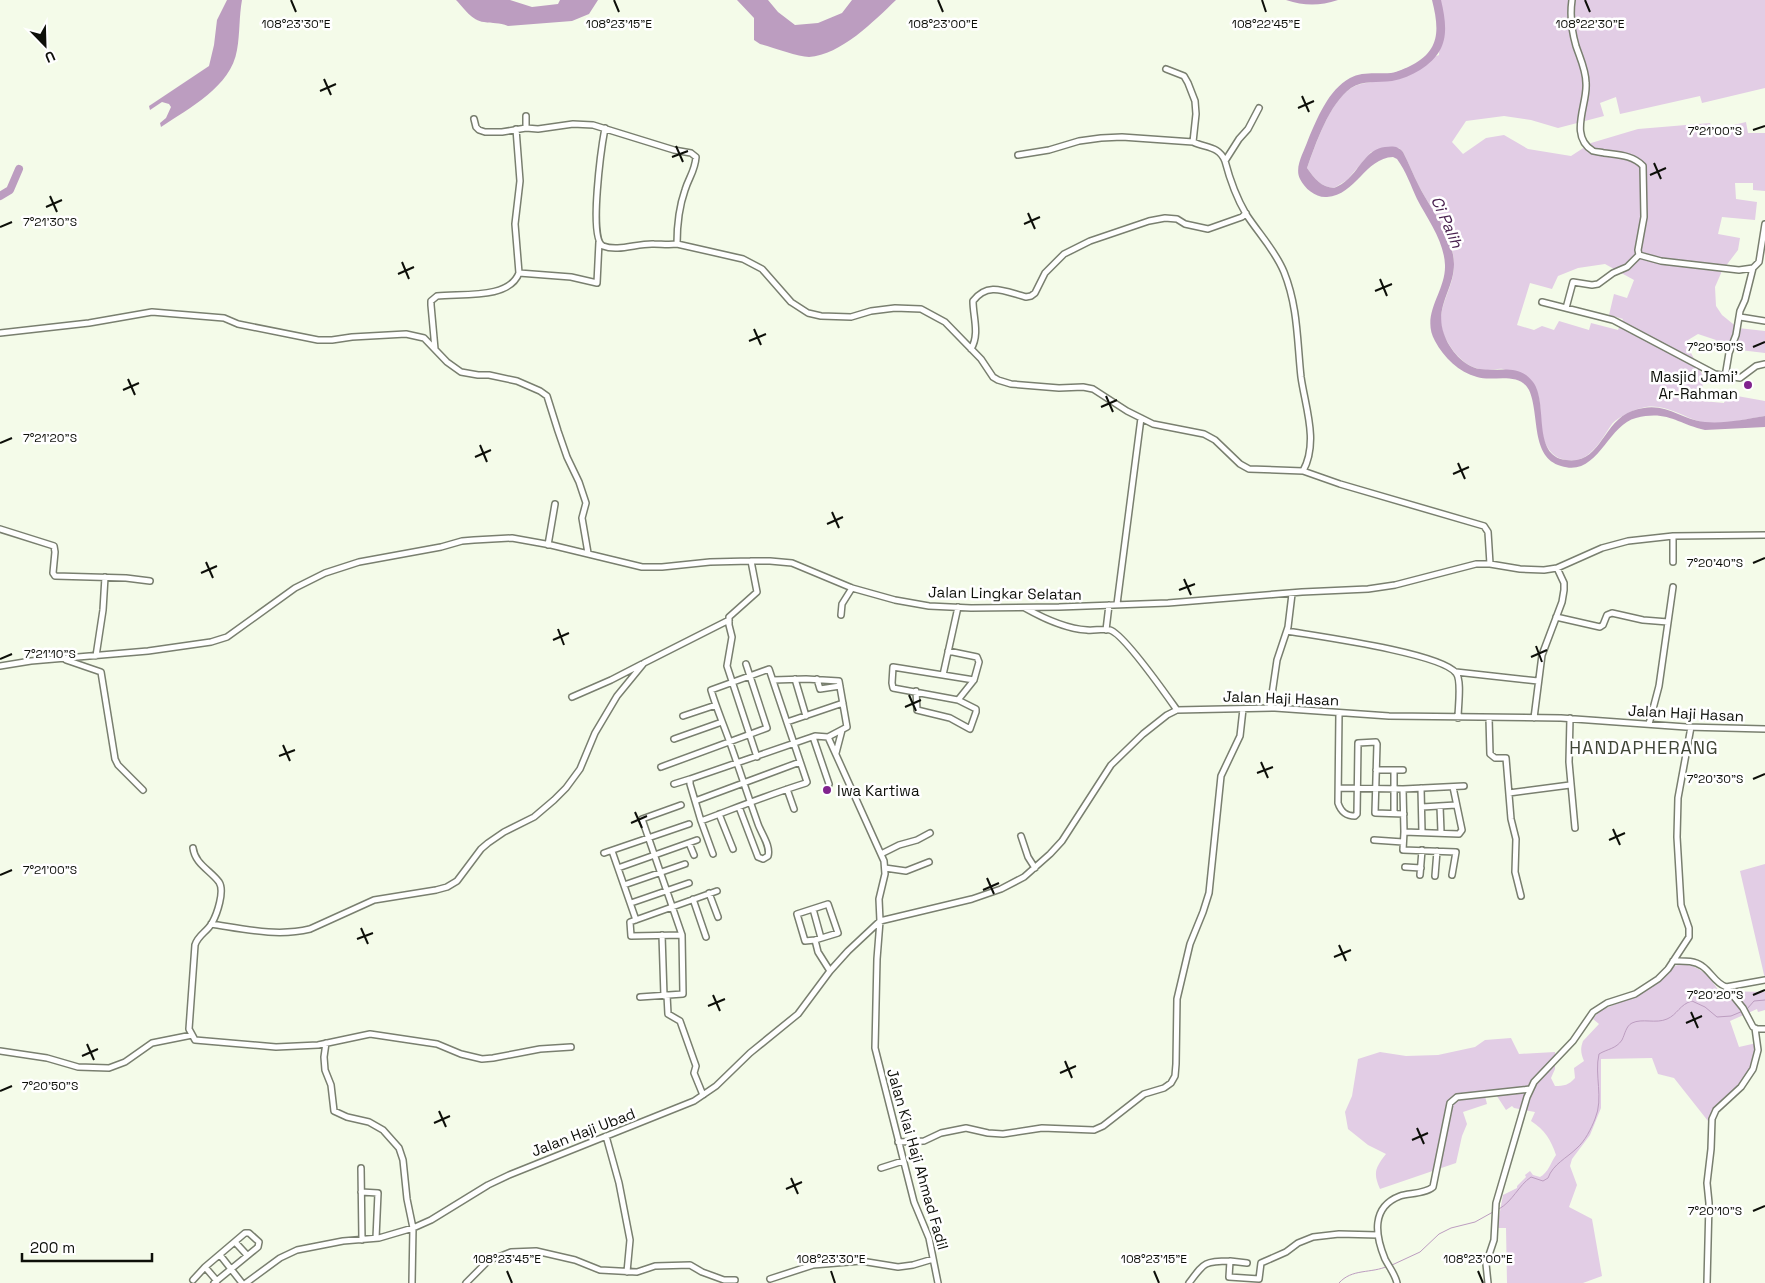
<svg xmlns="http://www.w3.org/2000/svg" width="1765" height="1283" viewBox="0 0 1765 1283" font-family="'Space Grotesk',sans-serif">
<rect width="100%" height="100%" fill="#f4fbe9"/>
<path fill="#e2cde5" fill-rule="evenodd" d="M1441,0H1765V88L1702,103L1700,96L1620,114L1616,97L1600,103L1604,116L1558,128L1531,120L1504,116L1466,121L1452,142L1463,154L1486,138L1504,135L1528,149L1571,156L1591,143L1638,129L1710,123L1713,130L1746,122L1748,133H1765V191L1753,190V183H1735L1736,199L1757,202L1755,220L1722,217L1718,234L1740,238L1738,250L1722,271L1715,287L1716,306L1722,315L1738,328L1765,331V353L1715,347L1716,340L1698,334L1688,340L1691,353L1703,376L1702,401L1724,403L1726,394L1765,401V416C1747,419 1719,426 1701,422C1683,417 1666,404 1646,407C1635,409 1624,414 1615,421C1611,424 1609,429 1606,433C1596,449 1583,466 1562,459C1553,457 1547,448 1544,440C1539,423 1543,405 1536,388C1527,382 1513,372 1503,369C1499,368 1493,370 1488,370C1478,370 1468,366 1461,359C1455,354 1451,348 1447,341C1430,312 1454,293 1454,265C1454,234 1432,212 1419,186C1413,175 1409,163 1403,152L1399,148L1371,152L1347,180L1334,188C1321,187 1315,179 1307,168C1316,144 1330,100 1353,87C1359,84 1365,83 1372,82L1439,55ZM1605,264L1634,280L1627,298L1614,294L1609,315L1623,319L1618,330L1591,323L1589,330L1559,321L1554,330L1542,326L1534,330L1517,325L1530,283L1552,289L1558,276L1578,268Z
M1765,864V979L1740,871Z
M1681,964C1701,966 1708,975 1719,991L1765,992V1010L1758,1012L1757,1009L1730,1021L1739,1047L1761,1042C1754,1080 1738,1098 1708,1121L1674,1078L1658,1074L1652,1058L1601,1059V1108L1590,1135L1572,1159L1570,1166L1577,1185L1569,1207L1592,1219L1602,1276L1583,1283H1507L1506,1228H1497L1503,1195L1517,1188V1186L1526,1177L1525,1175L1530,1171L1533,1175L1540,1177C1548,1173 1551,1162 1556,1155C1551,1140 1545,1130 1531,1121L1535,1112L1514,1108L1512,1106L1506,1110L1493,1090L1484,1092L1487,1104L1463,1112L1467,1124L1462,1136L1456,1163L1380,1189C1373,1173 1375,1168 1386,1154L1368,1145L1348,1129L1345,1112L1352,1096L1358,1059L1380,1052L1406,1056L1438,1055L1475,1047L1485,1040L1511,1038L1519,1054L1555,1052V1069L1551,1078L1555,1086C1564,1086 1569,1085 1575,1078L1574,1068L1584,1061C1581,1054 1580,1049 1583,1041L1599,1024L1593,1019L1599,1011L1642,993L1662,978L1675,966Z"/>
<path fill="#bc9dc0" d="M227,0H242C239,16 240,33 237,50C231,87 189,108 161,127L160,123L166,118L171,107L169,104L162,102L150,110L149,106L209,66L214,45L217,20Z
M456,0H510L532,7L558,4L560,0H598L589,14L572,21L508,26C499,22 493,24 484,22C472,21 464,8 456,0Z
M737,0H768L778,12L795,25L818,23L842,13L852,0H896C874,21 841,55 809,57C798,57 772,47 760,44L754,40V18Z
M1286,0H1338C1319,6 1305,6 1286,0Z
M1432,0H1441C1448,30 1449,52 1420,70C1412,75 1402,79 1392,81C1378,83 1363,80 1351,88C1329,104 1316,143 1307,168C1315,179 1321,187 1334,188C1339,186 1344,183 1348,179C1360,168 1367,149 1385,147C1393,146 1398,146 1403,152C1409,163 1413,175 1419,186C1432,212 1453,234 1454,264C1454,290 1434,307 1444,334C1449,349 1464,367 1480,369C1499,372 1519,363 1533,382C1549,403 1531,456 1566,460C1601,465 1602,422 1632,411C1665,399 1677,419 1705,422C1724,424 1746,419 1765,416V427L1705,430C1677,424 1668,410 1636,418C1607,425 1598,478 1561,466C1530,457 1540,414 1529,390C1519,371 1493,382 1477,377C1459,372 1444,358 1435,341C1420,314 1446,292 1445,265C1444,241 1428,220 1417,199C1411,186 1406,171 1397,159L1393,157C1365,158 1356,195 1327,197C1316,198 1305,189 1300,179C1294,167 1304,152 1308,140C1317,119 1328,90 1350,78C1362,71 1378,74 1391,73C1398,72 1406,68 1412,65C1441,50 1439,28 1432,0Z"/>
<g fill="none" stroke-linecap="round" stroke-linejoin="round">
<path stroke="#bc9dc0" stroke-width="1" d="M1747,1009L1754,1001L1765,1000
M1499,1209C1513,1201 1518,1186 1531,1177L1543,1181L1548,1178C1553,1164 1567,1158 1577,1148C1585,1141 1591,1129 1595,1119C1604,1098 1594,1075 1599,1054C1607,1049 1616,1049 1622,1040C1625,1034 1626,1026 1632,1023C1642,1018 1656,1024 1667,1019C1677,1015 1680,1004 1692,1001L1705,1007L1717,1017L1731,1016L1743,1011
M1392,1265L1420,1252L1439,1234L1451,1228L1475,1222L1493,1212
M1339,1283C1352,1268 1371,1274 1388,1266"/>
<path stroke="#bc9dc0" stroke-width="8" d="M0,196L10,190L19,169"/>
<g stroke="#797f6f" stroke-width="8">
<path id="minor" d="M1572,0C1570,14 1572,32 1576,46C1580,58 1586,70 1586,83C1588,104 1568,136 1593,151C1596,152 1601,152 1604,153C1618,155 1633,155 1643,166L1644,217L1638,250L1639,255L1661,261L1739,270L1753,268L1759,262L1765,224
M1166,69L1184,76L1188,83L1195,101L1196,114L1193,142C1206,148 1219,146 1225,161
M1259,108L1248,129L1239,139L1225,161C1230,180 1236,197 1246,214C1259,234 1275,250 1284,272C1298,307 1297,340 1301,377C1305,406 1319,442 1303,471L1340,484L1484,526L1488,532L1490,564
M526,116V128
M474,119L476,127L479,130L485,132H502L526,128L538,129L573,124L593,125L674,150L691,153L696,157C695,171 689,177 685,190C679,207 677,226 677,244L743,259L762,269L791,302L808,313L821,316L851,317L871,311L895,308L921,309L945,322L981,359L993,377L998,380L1011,384L1059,388L1083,387L1093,389L1127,411L1153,424L1204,434L1215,440L1240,464L1249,469L1303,471
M605,128C602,144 588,239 603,246C618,252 638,243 654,244C661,244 669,245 677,244
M516,129L520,181L515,224L519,273L571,277L597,283L599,242
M1018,155L1049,150L1079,141L1101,138L1122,137L1193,142
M1542,302L1613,320L1715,374L1740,378L1756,366L1765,364
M1566,308L1573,282L1592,285L1598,284L1613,273L1627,267L1639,255
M1740,317L1765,321
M0,333L89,323L152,312L224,318L238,324L318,340H332L352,337L406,334L424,338L447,362L461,372L478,375H489L517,381L540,391L547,396L558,431L567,457L579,482L586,503L582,518L588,553
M435,349L431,305V301L437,296C460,293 509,300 519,273
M971,349C980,334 973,317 973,301C988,281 1006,292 1026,297L1031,296L1035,293L1045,273L1064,254L1090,241L1149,221L1165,218L1177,219L1185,224L1208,229L1242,217L1246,213
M1725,377L1729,353L1736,335L1740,311L1745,300L1753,268
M0,529L54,546L55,552L53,573L55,576L126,578L150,581
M1673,536V562
M548,545L555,504
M751,561L757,592L729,617V625L732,637L727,666L757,757
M1117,604L1141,418
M1025,608C1043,618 1065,629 1087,630C1094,631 1103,628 1110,630C1124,634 1167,696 1177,710
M841,615L842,604L852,588
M1556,617L1600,627L1603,625L1607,615L1612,613L1643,620L1668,622
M1106,630L1109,605
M1287,631C1316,636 1441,653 1456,673C1462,680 1458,707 1458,718
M948,651L977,657L979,662L974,680
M96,656L103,610L105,577
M66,660L101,672L115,759L118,765L143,790
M0,666L31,661L148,651L211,642L227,637L295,588L325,573L359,562L441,547L462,541L474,540L512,538L551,545L642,567H662L710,562L751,561H770L792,563L852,588L895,600L929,606L971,608L1059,607L1168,603L1302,592L1368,589L1395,585L1476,564H1490L1520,569L1544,570L1557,568L1602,548L1628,541L1673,536L1765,535
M893,667L974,680L958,700L893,688L892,683Z
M1456,672L1538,681
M943,675L958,607
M795,679L806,716
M817,679L820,689L840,686
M773,680L806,679L839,681L847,727L828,737
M916,691L917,710L950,718L970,729L976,712V709L958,700
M572,697L611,680L642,664
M1270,708L1277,660L1288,627L1292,594
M1339,713L1338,803C1341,812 1346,816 1355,816L1357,814L1358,743L1376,742L1377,744L1375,813L1404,814
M683,716L716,705
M1489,718L1490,754L1495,758H1506L1511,819L1516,839L1515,872L1521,896
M1534,718L1542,655L1562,602L1564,590V583L1557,568
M1570,718L1569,762L1575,828
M787,722L843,703
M1649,724L1659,686L1673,587
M813,737L829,784
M674,739L722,722
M836,753L842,730
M661,767L767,728L746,664
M1376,770H1403
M674,784L690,779
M1453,787L1462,830L1459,834L1404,832L1403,789L1464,786
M1339,788L1403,789
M1421,788L1422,832
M787,789L794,809
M1509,793L1570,785
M695,801L800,762
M1440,806L1441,832
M1422,807L1456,805
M1394,813V771
M719,814L733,849
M701,821C736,808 770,794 806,783L807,782L769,669L711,690C716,707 723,723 729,740C739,768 748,796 758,824C761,833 771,846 768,856L763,859L758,857L739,807
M1404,832L1403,850L1456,852L1452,875
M1021,836L1028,857L1035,868
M1374,840L1403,842
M689,843L694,855
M193,848C195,864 210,870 219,882C225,891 217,914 212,923C207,932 198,935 195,945L189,1029L195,1040L276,1047L318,1045L370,1034L437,1044L461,1054L482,1059L493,1058L540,1049L571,1047
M612,851L636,920
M604,853L689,824
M713,854L701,821L690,784V779L815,736L828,737L884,861L885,874L879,899L880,921L877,959L875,1048L914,1202L929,1238L938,1283
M881,854L899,845L917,840L930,833
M1405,867L1421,868
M618,868L697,840
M885,868L906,871L929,862
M1420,875L1422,850
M1435,876L1437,851
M624,885L685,864
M709,893L718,917
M693,899L706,937
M631,903L689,883
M828,904L838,933L815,940L805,941L797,914Z
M813,909L821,938
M211,924C244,929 277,937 310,929L374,900L436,890L447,887L457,881L481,849L488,843L504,832L534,817L554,800L566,788L580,769L595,733L617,696L644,663L729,620
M662,935L664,996
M682,935L631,936L630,922L717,891
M815,940L818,952L830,971
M1673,961C1683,961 1694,960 1702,966C1711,972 1715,983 1726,987L1765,980
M1726,987L1743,1008L1753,1027L1757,1029H1765
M667,995L668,1014L680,1021L696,1066L694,1073L703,1095
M640,997L683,994L682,935L642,819L681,805
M326,1043L324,1057L325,1070L331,1085L334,1111L347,1117L369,1122L383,1130L399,1148L403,1160L407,1199L413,1228L412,1283
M0,1051L47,1058L78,1067L109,1068L125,1062L152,1043L192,1035
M606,1136L619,1183L630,1240L627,1272
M898,1142L924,1141L941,1133L966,1128L988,1133L1003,1134L1042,1128L1094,1130L1103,1126L1144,1094L1164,1088L1171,1083L1175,1076L1176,1064L1177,999L1190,944L1203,912L1209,893L1221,776L1240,736L1243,709
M361,1168L362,1240
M881,1168L903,1161
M361,1192L378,1193L376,1238
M235,1242L247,1255
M220,1255L242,1283
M1230,1261L1247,1263
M205,1267L217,1281
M770,1279L813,1265L861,1261L898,1267L913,1265L933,1259
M193,1280L205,1267L245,1233H249L259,1242L258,1247L214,1283
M246,1283L280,1258L297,1250L343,1241L379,1238L413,1228L431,1220L488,1185L509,1175L694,1101L716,1086L750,1053L798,1014L830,971L848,951L880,921L972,899L1001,889L1024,877L1050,854L1062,841L1111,765L1143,734L1167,715L1177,710L1275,708L1389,716L1561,718L1686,727L1765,729
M466,1283L489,1260L501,1256L511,1252L536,1251L575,1260L600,1270L637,1272L655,1266L690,1265L702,1272L724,1280H735
M1189,1283C1204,1263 1204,1261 1230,1261L1229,1277L1259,1279L1261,1263L1286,1252L1298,1243L1313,1237L1339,1234L1378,1235
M1397,1283C1395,1274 1389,1267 1385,1259C1375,1235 1371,1207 1400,1196C1409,1193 1425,1194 1433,1187L1450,1103L1457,1097L1530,1089
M1488,1283L1486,1264L1494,1240L1496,1203L1527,1097L1534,1082L1573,1041L1593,1012L1607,1003L1635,994L1658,979L1668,969L1689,937V928L1681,905L1677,837L1678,798L1691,727
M1707,1283L1709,1203L1707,1183L1711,1149L1712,1119L1716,1110L1741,1087L1753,1069L1758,1050L1755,1028"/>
</g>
<use href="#minor" stroke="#fff" stroke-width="5"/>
</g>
<path fill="none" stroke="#0d0f09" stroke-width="2" d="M291,0L296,12M614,0L619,12M938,0L943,12M1262,0L1266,12M1585,0L1590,12M324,79L331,95M320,91L336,84M1302,96L1309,112M1298,108L1314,101M1753,130L1765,126M676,146L683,162M672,157L688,151M1654,163L1661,179M1650,175L1666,168M50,196L57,212M46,207L62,200M1028,213L1035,229M1024,224L1040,217M0,227L12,222M402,262L409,279M398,274L414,267M1380,279L1387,296M1375,291L1392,284M754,329L761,345M749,341L766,334M1753,347L1765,342M128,379L135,395M123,390L139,383M1106,396L1113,412M1101,407L1117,400M0,443L12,438M480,445L487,462M475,457L491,450M1458,463L1465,479M1453,474L1469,467M832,512L839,528M827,524L843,517M206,562L213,578M1753,563L1765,558M201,573L217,566M1184,579L1191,595M1179,590L1195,584M558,629L564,645M553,640L569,633M1536,646L1542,662M1531,657L1547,650M0,659L12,654M909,695L916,711M905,707L921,700M283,745L290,761M279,756L295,750M1261,762L1268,778M1257,773L1273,767M1753,779L1765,774M635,812L642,828M631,823L647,816M1613,829L1620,845M1609,840L1625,833M0,875L12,870M987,878L994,894M983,890L999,883M361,928L368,944M357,939L373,933M1339,945L1346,961M1334,957L1351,950M713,995L720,1011M1753,995L1765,990M708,1006L725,999M1691,1012L1698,1028M1686,1023L1702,1016M87,1044L94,1060M82,1056L98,1049M1065,1061L1072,1078M1060,1073L1076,1066M0,1091L12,1086M439,1111L446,1127M434,1123L450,1116M1417,1128L1424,1144M1412,1140L1428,1133M791,1178L798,1194M786,1189L802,1182M1753,1211L1765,1206M507,1271L512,1283M831,1271L835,1283M1154,1271L1159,1283M1478,1271L1483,1283"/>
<g fill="#81238e" stroke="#fff" stroke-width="2">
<circle cx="1748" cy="385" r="5"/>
<circle cx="827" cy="790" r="5"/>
</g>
<g text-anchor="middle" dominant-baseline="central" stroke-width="5" stroke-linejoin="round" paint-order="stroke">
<g font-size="15" fill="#0d0f09" stroke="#fff" text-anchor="end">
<text x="1738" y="376">Masjid Jami'<tspan x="1738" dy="17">Ar-Rahman</tspan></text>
<text x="837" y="790" text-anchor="start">Iwa Kartiwa</text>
</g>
<g font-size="15" fill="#0d0f09" stroke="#fff">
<text transform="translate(1005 593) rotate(1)">Jalan Lingkar Selatan</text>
<text transform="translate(1281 698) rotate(2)">Jalan Haji Hasan</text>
<text transform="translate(1686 713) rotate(3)">Jalan Haji Hasan</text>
<text transform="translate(583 1132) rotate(-21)">Jalan Haji Ubad</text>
<text transform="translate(918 1159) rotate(74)">Jalan Kiai Haji Ahmad Fadil</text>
</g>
<g font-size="16" font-style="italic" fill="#49214f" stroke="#fff">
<text transform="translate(1447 222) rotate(66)">Ci Palih</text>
</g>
<g font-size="18" letter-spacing="1" fill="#404637" stroke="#fff">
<text x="1644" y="747">HANDAPHERANG</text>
</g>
</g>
<g font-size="12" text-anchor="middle" fill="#0d0f09" stroke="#fff" stroke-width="5" stroke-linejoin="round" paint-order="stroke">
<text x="296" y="28">108°23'30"E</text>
<text x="619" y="28">108°23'15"E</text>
<text x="943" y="28">108°23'00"E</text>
<text x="1266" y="28">108°22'45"E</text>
<text x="1590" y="28">108°22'30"E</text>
<text x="1715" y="135">7°21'00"S</text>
<text x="50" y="226">7°21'30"S</text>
<text x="1715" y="351">7°20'50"S</text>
<text x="50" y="442">7°21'20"S</text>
<text x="1715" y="567">7°20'40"S</text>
<text x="50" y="658">7°21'10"S</text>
<text x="1715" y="783">7°20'30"S</text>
<text x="50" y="874">7°21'00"S</text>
<text x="1715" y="999">7°20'20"S</text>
<text x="50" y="1090">7°20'50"S</text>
<text x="1715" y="1215">7°20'10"S</text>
<text x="507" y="1263">108°23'45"E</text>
<text x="831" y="1263">108°23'30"E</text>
<text x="1154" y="1263">108°23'15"E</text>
<text x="1478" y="1263">108°23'00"E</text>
</g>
<g transform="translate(45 45) rotate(157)" stroke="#ffffff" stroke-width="4" paint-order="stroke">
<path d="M0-4L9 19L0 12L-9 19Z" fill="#0d0f09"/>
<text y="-8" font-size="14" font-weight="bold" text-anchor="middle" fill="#0d0f09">U</text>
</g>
<path d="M22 1253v8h130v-8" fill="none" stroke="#0d0f09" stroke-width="2.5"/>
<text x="30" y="1253" font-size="15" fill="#0d0f09" stroke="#ffffff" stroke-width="4" paint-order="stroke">200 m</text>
</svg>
